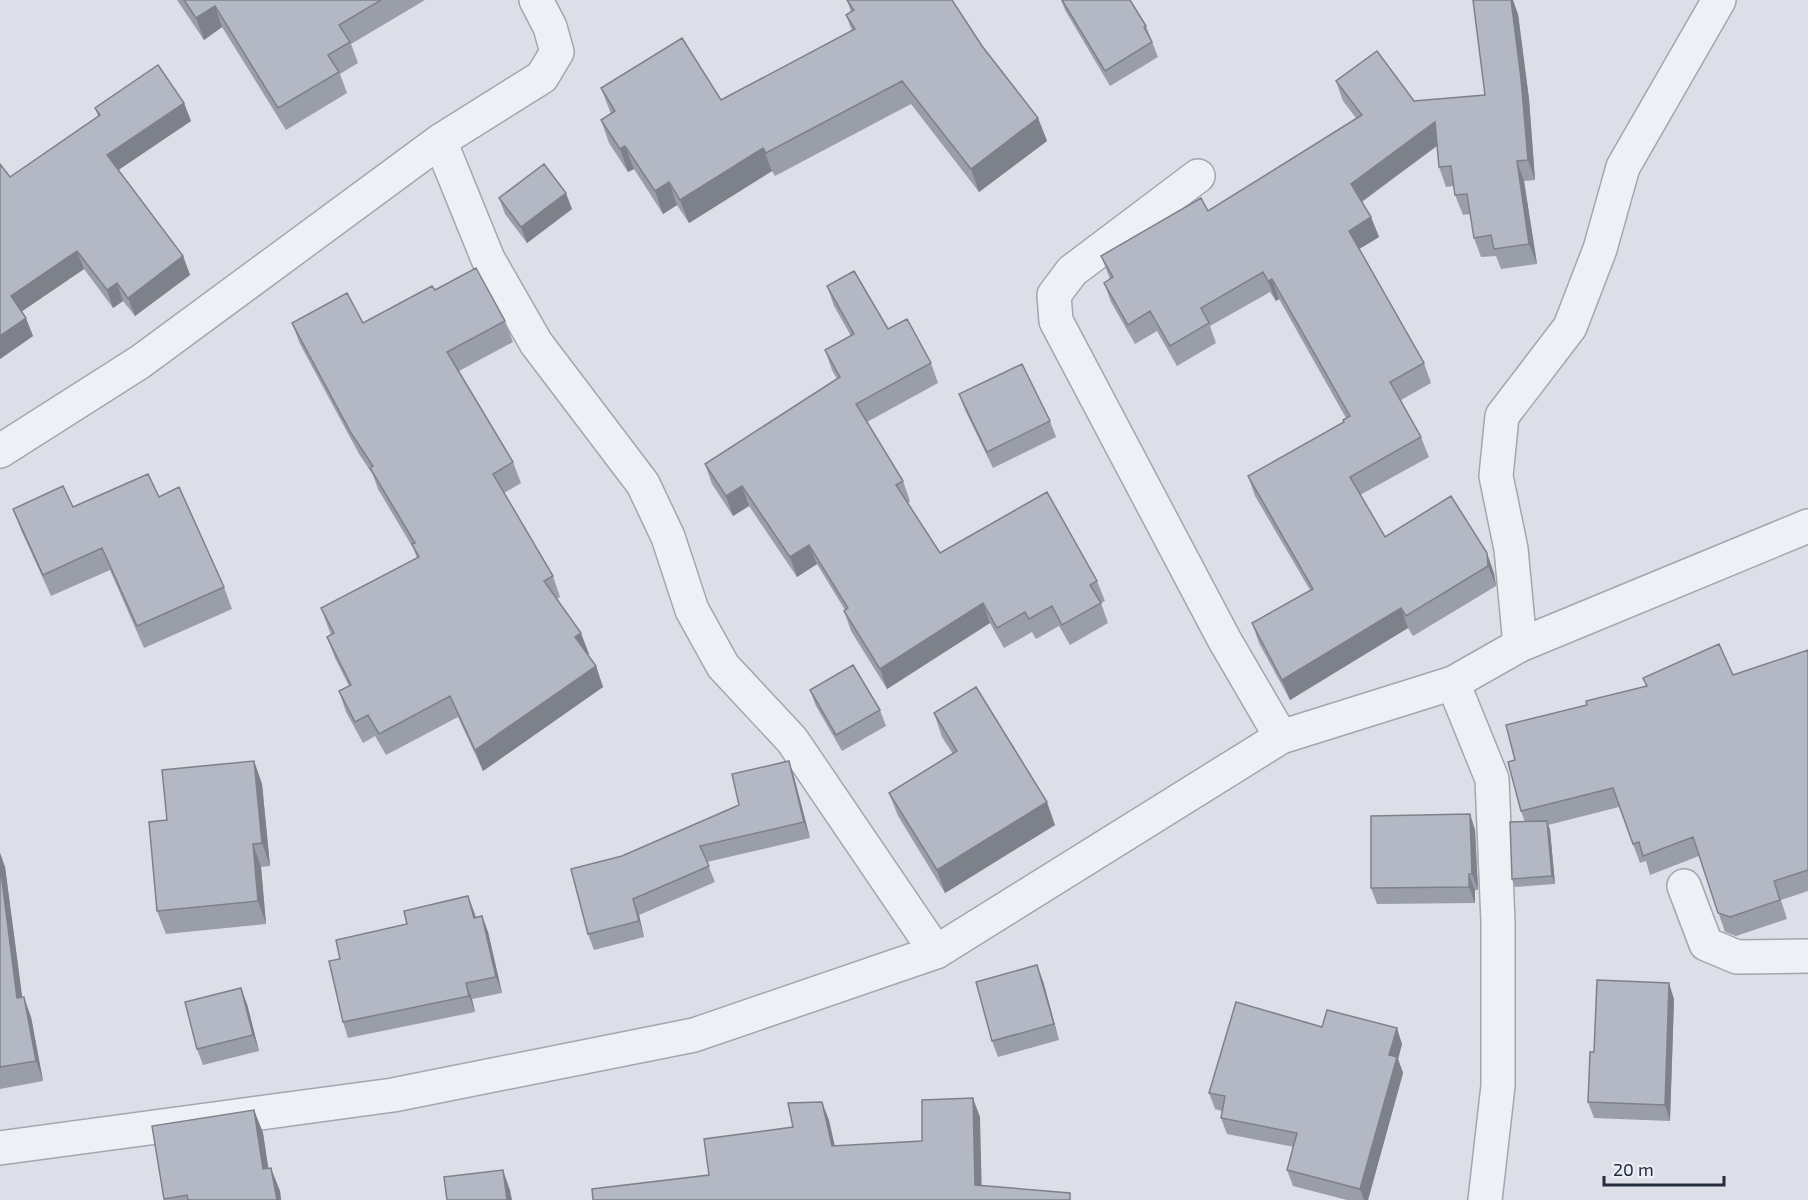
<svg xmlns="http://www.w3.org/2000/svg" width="1808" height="1200" viewBox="0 0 1808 1200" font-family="'Exo 2',sans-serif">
<rect width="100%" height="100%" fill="#dcdfe7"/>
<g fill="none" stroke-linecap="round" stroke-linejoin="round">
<g stroke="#a1a6b1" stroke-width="36">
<path id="minor" d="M440,141L488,259L536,343L643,484L668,537L692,610L723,666L792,740L936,952
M1198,176L1072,271L1054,295L1056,321L1224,639L1281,737
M0,451L140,362L440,141L542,77L557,52L550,27L536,0
M1520,645L1511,549L1496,476L1502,416L1570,327L1600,249L1623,167L1719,0
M1453,683L1492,779L1498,922V1086L1485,1200
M1684,886L1706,944L1737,957L1808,956
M0,1148L393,1095L694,1035L936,952L1281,737L1453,683L1520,645L1808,526"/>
</g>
<use href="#minor" stroke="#eff0f5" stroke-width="33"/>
</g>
<path fill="#9a9ea9" d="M177,0H425L351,44L358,63L340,74L347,93L286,130L222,27L204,40Z
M847,0H952L982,46L1038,118L1047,141L979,192L911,104L775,176L772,171L689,223L677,205L663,214L634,169L628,172L609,143L601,120L611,114L601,88L721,100L852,31L846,15L851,12Z
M1061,0H1130L1146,26L1158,57L1110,86L1065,10Z
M1518,14L1529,99L1535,180L1524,181L1537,264L1501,269L1496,256L1481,257L1474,238L1471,214L1463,215L1455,195L1454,186L1446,187L1439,167L1437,146L1362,202L1371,217L1379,237L1359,249L1424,363L1431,383L1401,400L1421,437L1429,457L1360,495L1385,537L1451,496L1494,573L1496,586L1413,636L1408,628L1290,700L1259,643L1252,623L1310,590L1255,496L1248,476L1344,422L1346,418L1279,299L1276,301L1270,292L1210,326L1216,343L1177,366L1157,331L1135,344L1111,302L1104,283L1110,279L1101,256L1208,211L1356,118L1343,101L1336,81L1414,101L1485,95Z
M184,103L191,121L118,170L183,256L190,275L135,316L123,301L113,308L84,269L22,311L33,336L0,359V164L10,177L98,116L95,108Z
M499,198L572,209L527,243L505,214Z
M827,286L888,329L931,363L938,383L867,422L903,481L910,501L908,503L940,553L1097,581L1105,601L1101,603L1108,623L1070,645L1059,626L1036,639L1032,632L1004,648L990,623L887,689L851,631L844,611L845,610L817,564L797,577L749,506L733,516L712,484L705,464L837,379L832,370L825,350L851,336L834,306Z
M435,290L505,321L513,342L459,371L513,462L521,483L504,493L553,576L560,597L557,599L589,654L587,655L596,666L603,687L483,771L458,717L386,755L375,736L363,743L346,712L339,691L349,686L335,658L327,637L331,635L321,608L417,558L413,548L378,489L373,475L359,454L300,344L292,323H363Z
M959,394L1050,421L1056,437L993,468L965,410Z
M159,497L224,587L232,609L144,648L110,570L51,596L21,530L13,509L73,507Z
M1808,650V891L1781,900L1787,919L1736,936L1725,932L1699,856L1650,875L1646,861L1640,863L1619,807L1548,825L1550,830L1555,884L1515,887L1512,879L1525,822L1521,811L1515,760L1587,705L1646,686L1643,678L1733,675Z
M810,690L880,710L886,726L842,751L816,706Z
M934,713L1055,825L945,893L898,816L889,793L953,754L942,737Z
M254,761L262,784L270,866L261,867L266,924L166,934L157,911L167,820Z
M794,777L810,838L707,862L715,882L639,915L644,937L594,950L588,934L622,856L739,805Z
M1470,814L1475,830L1478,890H1475V903L1377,904L1371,888Z
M0,853L5,867L22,997L31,1017L43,1081L0,1089Z
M468,896L476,917L482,916L488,932L502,993L472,999L475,1012L348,1038L343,1022L340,959L407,924Z
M1043,981L1059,1040L998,1057L992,1041Z
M1674,999L1670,1121L1594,1118L1588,1102L1594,1052Z
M247,1004L259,1051L203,1065L197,1049Z
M1322,1027L1402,1044L1398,1059L1403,1073L1368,1200H1347L1293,1186L1287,1170L1294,1147L1227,1134L1221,1118L1222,1111L1215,1109L1209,1093Z
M254,1110L263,1133L268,1168L280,1191L281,1200H164L152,1126Z"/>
<path fill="#7d8189" d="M1511,0H1513L1518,14L1529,99L1535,180L1528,160Z
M215,6L222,27L204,40L196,18Z
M184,103L191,121L114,173L107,155Z
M1038,118L1047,141L979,192L971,169Z
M1435,122L1442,142L1358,204L1351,184Z
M625,146L634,169L628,172L620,149Z
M763,148L772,171L689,223L680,200Z
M1517,161L1524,181L1537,264L1529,244Z
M669,182L677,205L663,214L655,191Z
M566,193L572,209L527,243L521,227Z
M1371,217L1379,237L1356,251L1349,231Z
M77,251L84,269L18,314L11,296Z
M183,256L190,275L135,316L128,298Z
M1272,279L1279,299L1276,301L1268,281Z
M117,283L123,301L113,308L107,290Z
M26,318L33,336L0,359V336Z
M742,486L749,506L733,516L726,496Z
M809,545L817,564L797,577L790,557Z
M1487,553L1494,573L1496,586L1488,566Z
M983,603L990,623L887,689L880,669Z
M1401,608L1408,628L1290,700L1282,680Z
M581,633L589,654L582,658L575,637Z
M596,666L603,687L483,771L475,750Z
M254,761L262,784L270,866L262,843Z
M789,761L794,777L810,838L804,822Z
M1047,802L1055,825L945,893L937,870Z
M1470,814L1475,830L1478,890L1472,874Z
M1547,821L1550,830L1555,884L1552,876Z
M253,844L261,867L266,924L258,901Z
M0,853L5,867L25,1018L17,998L0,865Z
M1469,874L1475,890V903L1469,887Z
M468,896L474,912L480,934L474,918Z
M633,899L639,915L644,937L639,921Z
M482,916L488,932L502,993L496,977Z
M1037,965L1043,981L1059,1040L1054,1024Z
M466,983L472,999L475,1012L469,996Z
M1669,983L1674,999L1670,1121L1665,1105Z
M241,988L247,1004L259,1051L253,1035Z
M24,997L31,1017L43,1081L36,1061Z
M1397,1028L1402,1044L1398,1059L1403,1073L1368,1200H1364L1360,1189L1389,1055Z
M973,1098L980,1117L982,1200L975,1185Z
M822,1102L829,1120L839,1164L832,1146Z
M254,1110L263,1133L272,1192L263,1169Z
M271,1168L280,1191L281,1200H277Z
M503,1170L510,1190L512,1200H507Z"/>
<path fill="#b3b8c4" stroke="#7d8189" stroke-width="1.5" d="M184,0H381L339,25L350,42L328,55L339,72L278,108L215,6L196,18Z
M847,0H952L982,46L1038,118L971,169L902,81L766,153L763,148L680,200L669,182L655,191L625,146L620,149L601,120L615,111L601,88L682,38L721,100L855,29L846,15L854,10Z
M1062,0H1130L1146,26L1144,27L1152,42L1105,71Z
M1473,0H1511L1521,79L1528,160L1517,161L1529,244L1494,249L1491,235L1474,238L1467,194L1455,195L1451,166L1439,167L1435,122L1351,184L1371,217L1349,231L1424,363L1390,382L1421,437L1350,477L1385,537L1451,496L1487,553L1488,566L1406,616L1401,608L1282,680L1252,623L1313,589L1248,476L1344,422L1343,420L1350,416L1272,279L1268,281L1263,272L1201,308L1209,323L1170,346L1150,311L1128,325L1104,283L1113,277L1101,256L1201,198L1208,211L1362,115L1336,81L1377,51L1414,101L1485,95Z
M158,65L184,103L107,155L183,256L128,298L117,283L107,290L77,251L11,296L26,318L0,336V164L10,177L100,115L95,108Z
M544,164L566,193L521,227L499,198Z
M476,268L505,321L447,352L513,462L493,474L553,576L544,581L581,633L575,637L596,666L475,750L450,696L379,734L368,715L355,722L339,691L351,685L327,637L334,633L321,608L419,557L412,544L415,543L370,468L373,466L351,433L292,323L347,293L363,323L432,286L435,290Z
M854,271L888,329L907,319L931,363L856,404L903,481L896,485L940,553L1047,492L1097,581L1090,585L1101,603L1062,625L1052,606L1029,619L1025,612L997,628L983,603L880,669L844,611L848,608L809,545L790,557L742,486L726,496L705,464L840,377L825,350L854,334L827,286Z
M1022,364L1050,421L987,452L959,394Z
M148,474L159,497L179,487L224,587L137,626L102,548L43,575L13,509L63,486L73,507Z
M1719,644L1733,675L1808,650V870L1774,881L1780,900L1730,917L1718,913L1693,837L1643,856L1639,842L1633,844L1613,788L1521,811L1508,762L1515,760L1506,725L1587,705L1586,701L1647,686L1643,678Z
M853,665L880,710L836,735L810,690Z
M976,687L1047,802L937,870L889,793L957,751L934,713Z
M254,761L262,843L253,844L258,901L157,911L149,822L167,820L162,770Z
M789,761L804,822L700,846L709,866L633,899L639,921L588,934L571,869L622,856L739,805L732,774Z
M1470,814L1472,874H1469V887L1371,888V816Z
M1547,821L1552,876L1512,879L1510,822Z
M0,865L17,998L24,997L36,1061L0,1067Z
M468,896L474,918L482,916L496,977L466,983L469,996L343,1022L329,961L340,959L336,940L407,924L404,911Z
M1037,965L1054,1024L992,1041L976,982Z
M1597,980L1669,983L1665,1105L1588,1102L1590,1052H1594Z
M241,988L253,1035L197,1049L185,1002Z
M1236,1002L1322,1027L1327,1010L1397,1028L1389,1055L1397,1057L1360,1189L1287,1170L1297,1133L1221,1118L1225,1096L1209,1093Z
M973,1098L975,1185L1070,1193V1200H593L592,1189L709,1175L704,1139L793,1127L788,1103L822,1102L832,1146L922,1141V1100Z
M254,1110L263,1169L271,1168L277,1200H188L187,1195L164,1199L152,1126Z
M503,1170L507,1200H447L444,1177Z"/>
<path d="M1604 1176v9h120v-9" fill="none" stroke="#252c3e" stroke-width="3"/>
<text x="1613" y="1176" font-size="18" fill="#252c3e" stroke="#ebeef5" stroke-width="4.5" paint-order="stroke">20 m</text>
</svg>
